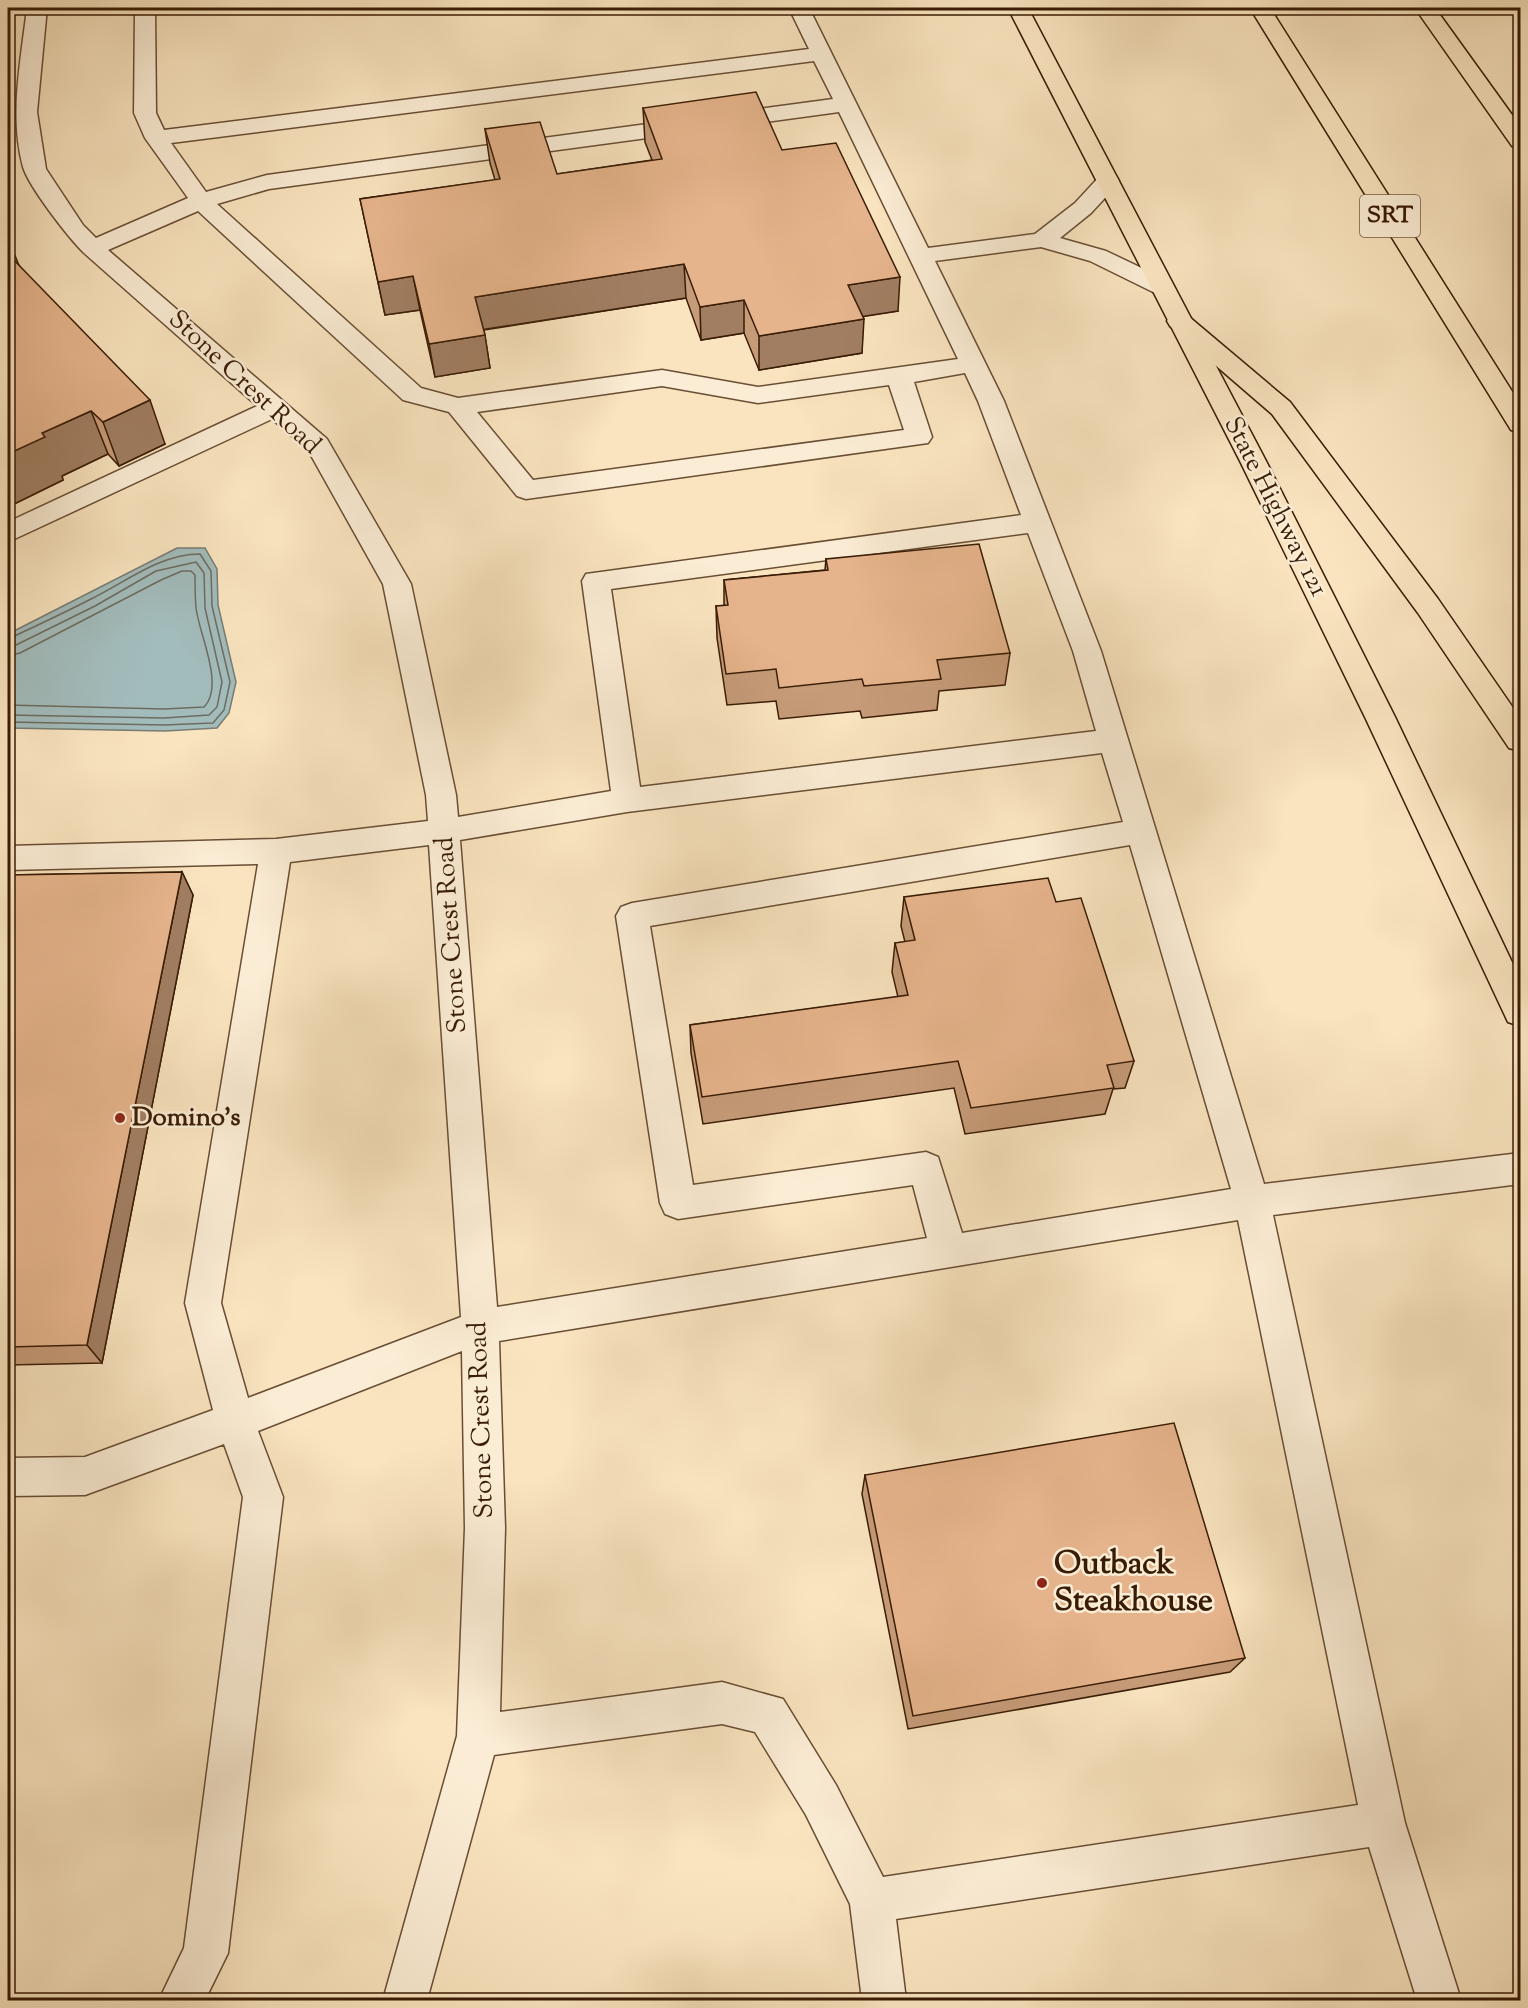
<svg xmlns="http://www.w3.org/2000/svg" width="1528" height="2008" viewBox="0 0 1528 2008" font-family="'Sorts Mill Goudy',serif">
<rect width="100%" height="100%" fill="#f9e4bf"/>
<filter id="stains"><feTurbulence type="fractalNoise" baseFrequency=".00333" numOctaves="4"/><feColorMatrix values="0 0 0 0 .2 0 0 0 0 .09 0 0 0 0 .02 0 0 0 .5 -.17"/></filter>
<radialGradient id="worn" r=".72"><stop offset=".6" stop-color="#630" stop-opacity="0"/><stop offset="1" stop-color="#630" stop-opacity=".3"/></radialGradient>
<path fill="#a2bcbc" stroke="#787c73" stroke-width="1.5" d="M177,548H205L217,569L218,605L236,682L229,713L217,728L165,731L8,728V634Z"/>
<g fill="none" stroke-linecap="round" stroke-linejoin="round">
<path stroke="#6e6c60" stroke-width="1.5" d="M8,639C36,626 64,613 91,599C126,582 160,554 200,554L211,571L212,606L230,682L224,710L213,723L164,725L8,722
M8,646L16,645L95,606L156,571L196,562L204,573L205,608L222,682L217,707L209,715L164,718L8,715
M8,656L20,653L161,580L182,571H191L195,575C195,586 195,597 196,608C199,634 225,686 204,707L164,709L8,705"/>
<g stroke="#694e34" stroke-width="3">
<path id="minor" d="M27,8H47L37,112L46,169L83,225L96,238L188,198L145,138L134,113L135,8H155L156,113L164,130L809,49L789,8H809L928,248L1035,234L1075,203L1100,176H1116L1119,181L1116,186L1091,213L1060,238L1106,251L1171,282L1174,287L1171,292L1162,294L1153,292L1090,261L1041,247L935,261L1004,401L1101,651L1264,1184L1520,1153V1184L1273,1215L1405,1823L1461,2000H1417L1369,1847L896,1919L906,2000H862L850,1904L806,1815L755,1732L722,1724L494,1755L427,2000H383L457,1736L465,1528L462,1351L258,1431L283,1497L228,1953L205,2000H159L184,1948L243,1497L224,1444L85,1495L8,1496V1458L85,1457L213,1410L185,1303L258,864L8,870V846L276,839L428,821L426,795L383,584L308,450L272,419L8,542V522L257,406L84,253C68,237 29,187 23,167C9,115 21,60 27,8ZM814,61L833,99L267,175L206,192L171,143ZM839,112L958,359L758,387L662,370L458,398L421,388L217,204L269,189ZM198,211L403,400L449,412L517,496L526,499L928,443L932,437L914,382L965,373L978,401L1021,515L586,574L582,581L611,791L458,817L456,795L411,584L327,439L108,250ZM889,385L904,430L533,480L477,412L662,386L758,403ZM1028,533L1073,651L1096,731L640,787L611,589ZM1102,753L1123,822L632,903L621,907L616,916L660,1203L665,1214L678,1219L913,1185L927,1238L497,1307L460,840L627,812ZM429,845L461,1317L248,1398L221,1303L290,862ZM1130,845L1231,1189L962,1233L938,1157L926,1152L693,1185L650,926ZM1238,1220L1358,1805L883,1877L836,1785L783,1699L722,1682L500,1712L505,1528L499,1341Z"/>
</g>
<g stroke="#391c05" stroke-width="3">
<path id="major" d="M1008,8H1028L1266,461L1395,717L1520,979V1026L1508,1022L1365,717L1240,461Z"/>
</g>
<g stroke="#391c05" stroke-width="3">
<path id="highway" d="M1250,8H1270L1520,404V432L1511,430Z
M1415,8H1435L1520,126V148L1512,146Z
M1179,313L1188,316L1290,402L1438,599L1520,718V751L1509,748L1418,613L1272,414L1170,326L1167,321L1170,316Z"/>
</g>
<use href="#minor" fill="#fbedd5" fill-rule="evenodd"/>
<use href="#major" fill="#f9e4bf" fill-rule="evenodd"/>
<use href="#highway" fill="#f9e4bf" fill-rule="evenodd"/>
</g>
<path fill="#c69b78" stroke="#391c05" stroke-width="1.5" d="M643,108L782,150L898,311L863,316L862,353L759,370L744,333L701,340L686,298L484,330L490,368L435,377L420,310L385,315L360,199L495,180L490,163L485,129L557,174L652,160L645,142Z
M18,264L165,444L119,466L108,454L62,476L63,480L8,507Z
M826,559L1010,653L1005,685L939,691L937,710L862,718L860,711L779,719L776,701L727,705L717,638L716,606H724V580L825,570Z
M182,872L193,895L102,1363L8,1365V875Z
M904,897L1056,902L1134,1061L1125,1088L1113,1089L1105,1114L965,1134L954,1088L703,1124L691,1053L690,1025L898,997L892,972L895,943L905,942L901,926Z
M865,1475L1245,1658L1230,1672L908,1729L862,1494Z"/>
<path fill="#a17e62" stroke="#391c05" stroke-width="1.5" d="M8,238L24,278L8,273Z
M684,264L686,298L480,330L475,297Z
M413,276L420,310L385,315L378,282Z
M900,277L898,311L847,319L848,285Z
M744,300V333L701,340L700,307Z
M864,319L862,353L759,370V336Z
M485,335L490,368L435,377L429,344Z
M150,400L165,444L119,466L103,422Z
M91,411L108,454L62,476L63,480L8,507V454L42,433Z
M182,872L193,895L102,1363L87,1345Z"/>
<path fill="#e6b48c" stroke="#391c05" stroke-width="1.5" d="M756,92L782,150L836,143L900,277L848,285L864,319L759,336L744,300L700,307L684,264L475,297L485,335L429,344L413,276L378,282L360,199L500,179L485,129L540,122L557,174L662,159L643,108Z
M8,254L150,400L103,422L91,411L42,433L45,437L8,454Z
M979,544L1010,653L937,660L941,679L864,686L862,679L779,688L776,669L726,674L716,606L728,605L724,580L828,570L826,559Z
M182,872L87,1345L8,1347V875Z
M1048,878L1056,902L1081,898L1134,1061L1107,1065L1114,1088L971,1108L958,1061L702,1097L690,1025L908,995L895,943L915,940L904,897Z
M1174,1423L1245,1658L913,1716L865,1475Z"/>
<g fill="#8f2418" stroke="#fbedd5" stroke-width="2">
<circle cx="120" cy="1118" r="6"/>
<circle cx="1042" cy="1583" r="6"/>
</g>
<g text-anchor="middle" dominant-baseline="central" stroke-width="5" stroke-linejoin="round" paint-order="stroke">
<rect fill="#fbedd5" stroke="#735b43" stroke-width="1.5" x="1360" y="195" width="60" height="42" rx="4.5"/>
<g font-size="24" font-weight="bold" fill="#391c05">
<text x="1390" y="216">SRT</text>
</g>
<g font-size="26" fill="#391c05" stroke="#fbedd5">
<text transform="translate(244 383) rotate(43)">Stone Crest Road</text>
<text transform="translate(1275 507) rotate(63)">State Highway 121</text>
<text transform="translate(452 935) rotate(-94)">Stone Crest Road</text>
<text transform="translate(482 1420) rotate(-92)">Stone Crest Road</text>
</g>
<g font-size="26" font-weight="bold" fill="#391c05" stroke="#fbedd5" text-anchor="start">
<text x="132" y="1118">Domino's</text>
</g>
<g font-size="32" font-weight="bold" fill="#391c05" stroke="#fbedd5" text-anchor="start">
<text x="1054" y="1565">Outback<tspan x="1054" dy="37">Steakhouse</tspan></text>
</g>
</g>
<rect width="1528" height="2008" fill="none" stroke="#f9e4bf" stroke-width="30"/>
<rect x="9" y="9" width="1510" height="1990" fill="none" stroke="#391c05" stroke-width="3"/>
<rect x="15" y="15" width="1498" height="1978" fill="none" stroke="#391c05" stroke-width="1.5"/>
<rect width="100%" height="100%" filter="url(#stains)"/>
<rect width="100%" height="100%" fill="url(#worn)"/>
</svg>
